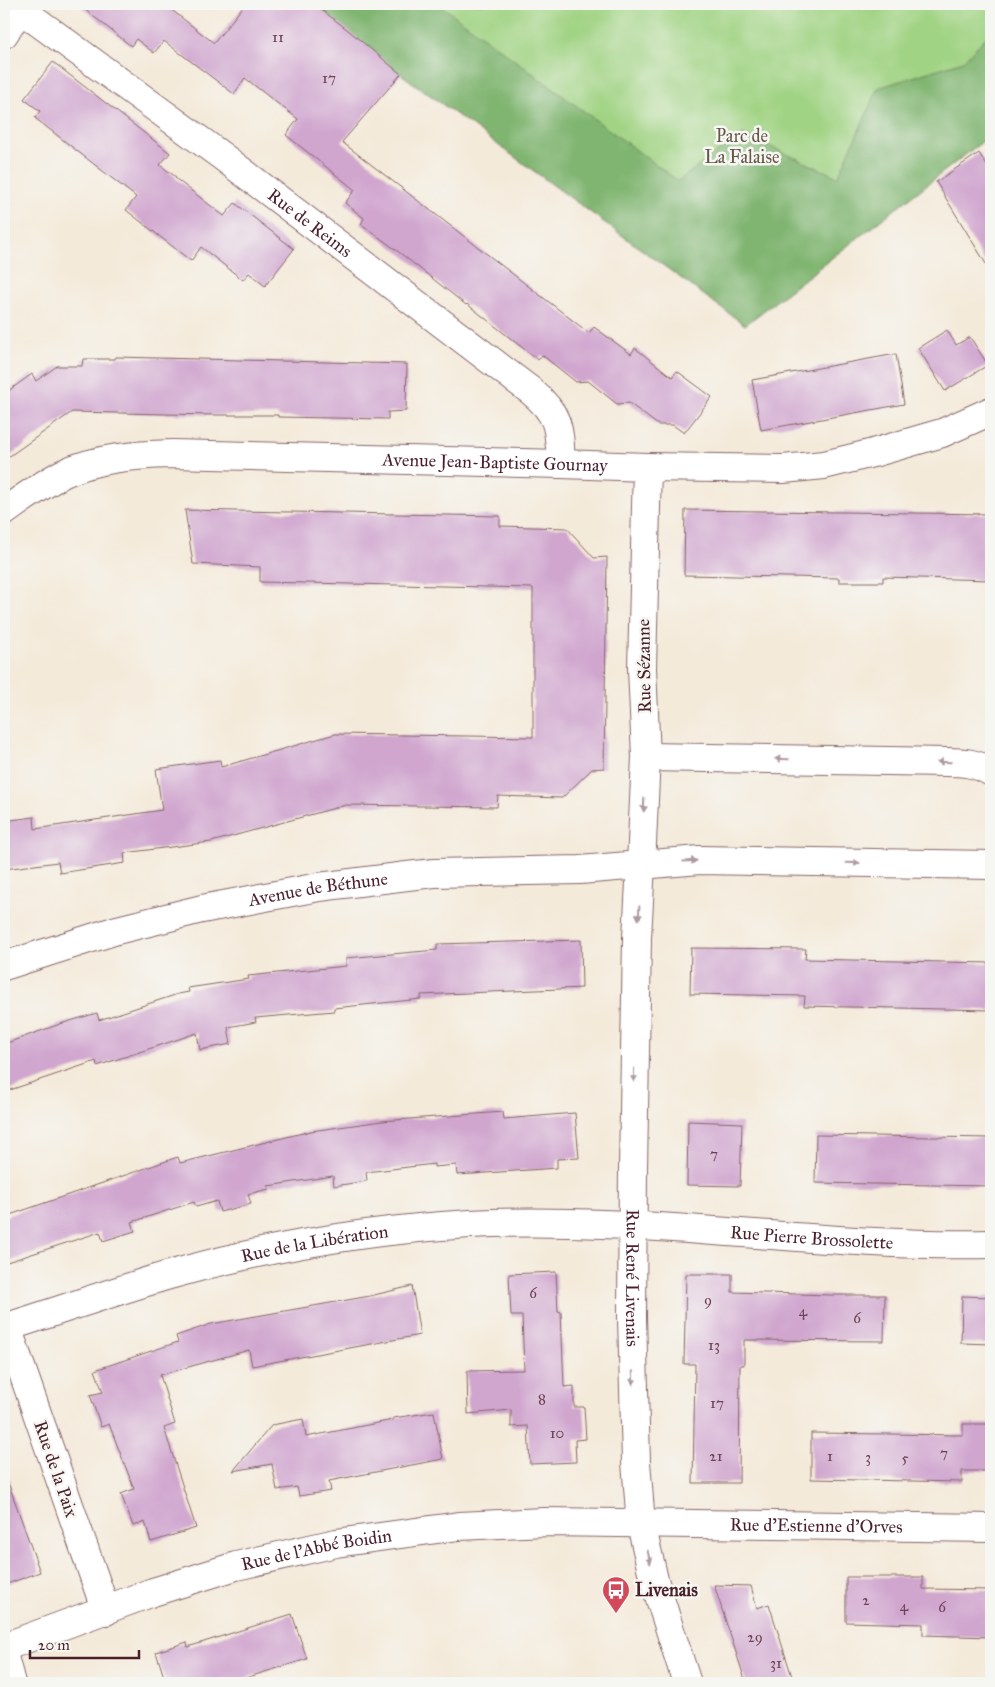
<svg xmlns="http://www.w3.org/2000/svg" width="995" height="1687" viewBox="0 0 995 1687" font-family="'IM FELL Great Primer',serif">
<rect width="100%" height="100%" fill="#f6f6f2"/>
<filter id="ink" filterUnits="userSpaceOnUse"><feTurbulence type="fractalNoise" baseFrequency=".02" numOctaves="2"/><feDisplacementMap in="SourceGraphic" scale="10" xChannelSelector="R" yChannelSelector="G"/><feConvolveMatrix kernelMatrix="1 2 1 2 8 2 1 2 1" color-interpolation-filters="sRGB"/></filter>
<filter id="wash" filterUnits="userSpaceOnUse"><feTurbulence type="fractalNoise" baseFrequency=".0096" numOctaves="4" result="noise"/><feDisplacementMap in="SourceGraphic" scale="20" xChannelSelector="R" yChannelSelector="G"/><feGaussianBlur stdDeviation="1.12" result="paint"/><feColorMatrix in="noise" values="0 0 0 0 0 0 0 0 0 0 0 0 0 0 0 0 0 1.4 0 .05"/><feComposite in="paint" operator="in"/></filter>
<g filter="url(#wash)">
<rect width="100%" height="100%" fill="#f4eada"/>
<path fill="#a0d383" stroke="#757957" d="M314,4H991V135L745,325L401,74Z"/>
<path fill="#80b571" stroke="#656a4e" d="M314,4H439L678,181L742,134L838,177L878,88L963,61L991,32V135L745,325L401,74Z"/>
<g id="blocks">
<path fill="#d0a6cf" d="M78,4H164L214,43L245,4H314L348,30L401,74L342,142L589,333L594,327L631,354L635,348L672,377L677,371L712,397L684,433L673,425H658L629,403L617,404L588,381L576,382L542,355L538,360L467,304L466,305L395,249L361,224L364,218L345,203L355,190L286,135L298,119L273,100L245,78L234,94L164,41L154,53L136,39L131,46Z
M53,62L170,153L160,165L176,177L175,178L224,216L235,203L294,249L265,286L249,273L243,280L201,247L191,261L126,210L136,197L35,118L40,111L24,99Z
M979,153L991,172V272L936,182Z
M947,330L956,345L970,337L988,365L945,391L918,348Z
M896,354L904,404L761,430L752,380Z
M116,357L407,364L406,411L388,412V419L278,417V415H213L72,412L4,460V394L32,374L36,381L57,366H82L83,359H115Z
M185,510L500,516V526L567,528L594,558L607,557L604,768L592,769L562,798L498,796L497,807L346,805L211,842L124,853L125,863L60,873L58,862L4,869V821L34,817L35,829L162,810L156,769L220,760L221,767L335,734L533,737V588L260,582V567L193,564Z
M685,510L991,514V580L883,577V582H839V578L684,575Z
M581,940L582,988L421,995V999L334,1008V1011L255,1018L256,1022L228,1027L231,1044L200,1050L197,1033L97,1066L96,1061L4,1092V1044L60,1024L97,1013L99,1020L178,994L189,992L188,988L249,979L248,976L346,966V958L437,950V944Z
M691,948L806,949L805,959L991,963V1010L804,1006L805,996L690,994Z
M503,1112L504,1119L575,1113L579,1158L557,1159V1168L457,1175L456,1165L434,1167V1164L366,1172L367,1181L334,1186L333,1176L268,1186L269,1189L248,1194L251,1204L220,1212L217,1201L196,1207L194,1202L132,1222L135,1231L103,1241L100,1232L4,1263V1217L178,1157L180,1163L311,1131L382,1121Z
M688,1121L742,1123L740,1186L687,1185Z
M816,1135L991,1138V1186L815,1183Z
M556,1272L558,1311L561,1312L564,1387L574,1386V1407H584L586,1439L575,1440L576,1462L530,1464L528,1426L511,1427V1410L468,1414L467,1371L524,1370L522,1316H511L509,1274Z
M686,1274H732V1292L830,1295H885L884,1341L744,1340V1365H740L739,1483H693L695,1364H684Z
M412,1286L420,1335L252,1366L249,1350L160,1375L175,1424L164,1428L196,1528L151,1542L145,1522L133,1526L121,1494L134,1489L109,1424L101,1427L90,1395L103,1392L95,1370L178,1342L176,1336L211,1324L370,1296Z
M962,1296L991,1297V1344L961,1343Z
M434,1412L443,1459L329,1481L331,1491L299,1496L297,1487L277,1490L272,1464L233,1471L272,1425L303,1419L306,1437L393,1420V1418Z
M963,1424H991V1471H962V1482L811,1479V1433L963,1435Z
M8,1482L40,1572L4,1585V1483Z
M846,1577H923V1589L991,1590V1637L923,1635V1624L846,1622Z
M714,1585L751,1586L757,1608L769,1604L794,1683H746Z
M292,1614L307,1659L229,1683H166L156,1652L187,1642L188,1647Z"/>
</g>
</g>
<g filter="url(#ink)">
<use href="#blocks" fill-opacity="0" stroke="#866668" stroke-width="1"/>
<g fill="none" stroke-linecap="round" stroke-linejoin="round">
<g stroke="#866668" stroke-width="30">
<g id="minor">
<path id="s1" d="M4,34L20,9L223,157L531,391C560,415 559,428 561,464"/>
<path id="s2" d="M4,512C23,498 42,485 62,474C95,458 136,455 172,454L561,464L647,467L783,469L824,465L873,453L942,433L991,411"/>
<path d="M646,757L642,668L647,467"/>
<path id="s3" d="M641,864L637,938L633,1169L632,1317L636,1462L641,1524L654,1580L687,1683"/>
<path id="s4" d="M106,1611L7,1327C61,1310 115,1291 169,1275C267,1247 368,1230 470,1224C644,1215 817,1248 991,1244"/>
<path id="s5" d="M4,1647L153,1592L236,1566L336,1543L459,1526L544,1522L991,1528"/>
<path d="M4,1657L11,1683"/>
</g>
</g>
<g stroke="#866668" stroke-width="30">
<g id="tertiary">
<path d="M641,864L646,757L946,762C963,762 977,763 991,772"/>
<path id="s6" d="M4,966L117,930L202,909L319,887L407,876L434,873L580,870L700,860L991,865"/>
</g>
</g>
<use href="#minor" stroke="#fff" stroke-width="28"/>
<use href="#tertiary" stroke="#fff" stroke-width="28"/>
</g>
<defs><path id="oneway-solid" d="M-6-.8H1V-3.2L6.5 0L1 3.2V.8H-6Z" transform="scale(1.25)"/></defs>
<g fill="#ae9aa0">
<use href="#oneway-solid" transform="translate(782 759) rotate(-179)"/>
<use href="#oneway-solid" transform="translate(944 762) rotate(-178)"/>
<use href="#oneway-solid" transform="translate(644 805) rotate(92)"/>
<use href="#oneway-solid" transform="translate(690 861) rotate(-4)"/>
<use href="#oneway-solid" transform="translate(853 863) rotate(1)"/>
<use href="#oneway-solid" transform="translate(639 913) rotate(93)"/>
<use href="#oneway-solid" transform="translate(634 1075) rotate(91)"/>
<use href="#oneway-solid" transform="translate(633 1378) rotate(89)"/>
<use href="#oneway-solid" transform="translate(649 1557) rotate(77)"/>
</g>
</g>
<defs>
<g id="bus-pin" transform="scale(1.4375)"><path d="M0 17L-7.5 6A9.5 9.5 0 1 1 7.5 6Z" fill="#d1495b" stroke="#f6f6f2"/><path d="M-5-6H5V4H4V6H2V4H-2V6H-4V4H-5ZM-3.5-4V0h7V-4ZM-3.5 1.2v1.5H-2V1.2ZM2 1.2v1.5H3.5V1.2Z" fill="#fff"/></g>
</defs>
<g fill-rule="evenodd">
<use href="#bus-pin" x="616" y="1590"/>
</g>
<g text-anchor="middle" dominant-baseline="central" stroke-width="5" stroke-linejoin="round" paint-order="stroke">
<g font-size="15" fill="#6c4154">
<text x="278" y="37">11</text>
<text x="329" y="78">17</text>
<text x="714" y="1154">7</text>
<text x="533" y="1293">6</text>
<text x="708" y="1300">9</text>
<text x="803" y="1311">4</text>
<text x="857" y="1318">6</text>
<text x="714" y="1345">13</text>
<text x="542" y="1399">8</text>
<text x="717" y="1403">17</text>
<text x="557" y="1433">10</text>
<text x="944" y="1453">7</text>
<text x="716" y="1456">21</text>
<text x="830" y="1456">1</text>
<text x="868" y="1457">3</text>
<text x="905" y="1458">5</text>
<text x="866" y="1600">2</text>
<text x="904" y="1606">4</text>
<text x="942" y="1607">6</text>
<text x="755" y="1637">29</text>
<text x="776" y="1663">31</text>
</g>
<g font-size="18" fill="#645545" stroke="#f6f6f2">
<text x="742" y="136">Parc de<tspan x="742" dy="21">La Falaise</tspan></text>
</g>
<g font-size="18" fill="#4a1f2b" stroke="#f6f6f2">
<text stroke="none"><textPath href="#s1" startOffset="390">Rue de Reims</textPath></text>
<text stroke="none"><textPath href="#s2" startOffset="505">Avenue Jean-Baptiste Gournay</textPath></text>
<text transform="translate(644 666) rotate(-91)">Rue Sézanne</text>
<text stroke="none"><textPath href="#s6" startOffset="324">Avenue de Béthune</textPath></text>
<text stroke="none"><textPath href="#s4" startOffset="1119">Rue Pierre Brossolette</textPath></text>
<text stroke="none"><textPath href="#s4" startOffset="620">Rue de la Libération</textPath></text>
<text stroke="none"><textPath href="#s3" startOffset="414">Rue René Livenais</textPath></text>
<text transform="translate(56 1469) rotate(71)">Rue de la Paix</text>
<text stroke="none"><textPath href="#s5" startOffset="830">Rue d'Estienne d'Orves</textPath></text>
<text stroke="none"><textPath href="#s5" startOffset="328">Rue de l'Abbé Boidin</textPath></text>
</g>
<g font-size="18" font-weight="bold" fill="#4a1f2b" stroke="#f6f6f2" text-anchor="start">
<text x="635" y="1590">Livenais</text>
</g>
</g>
<rect width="995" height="1687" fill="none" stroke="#f6f6f2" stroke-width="20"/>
<path d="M30 1650v8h109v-8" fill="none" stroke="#4a1f2b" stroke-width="2.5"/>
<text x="38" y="1650" font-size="15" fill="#4a1f2b" stroke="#f6f6f2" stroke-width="4" paint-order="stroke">20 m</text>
</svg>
